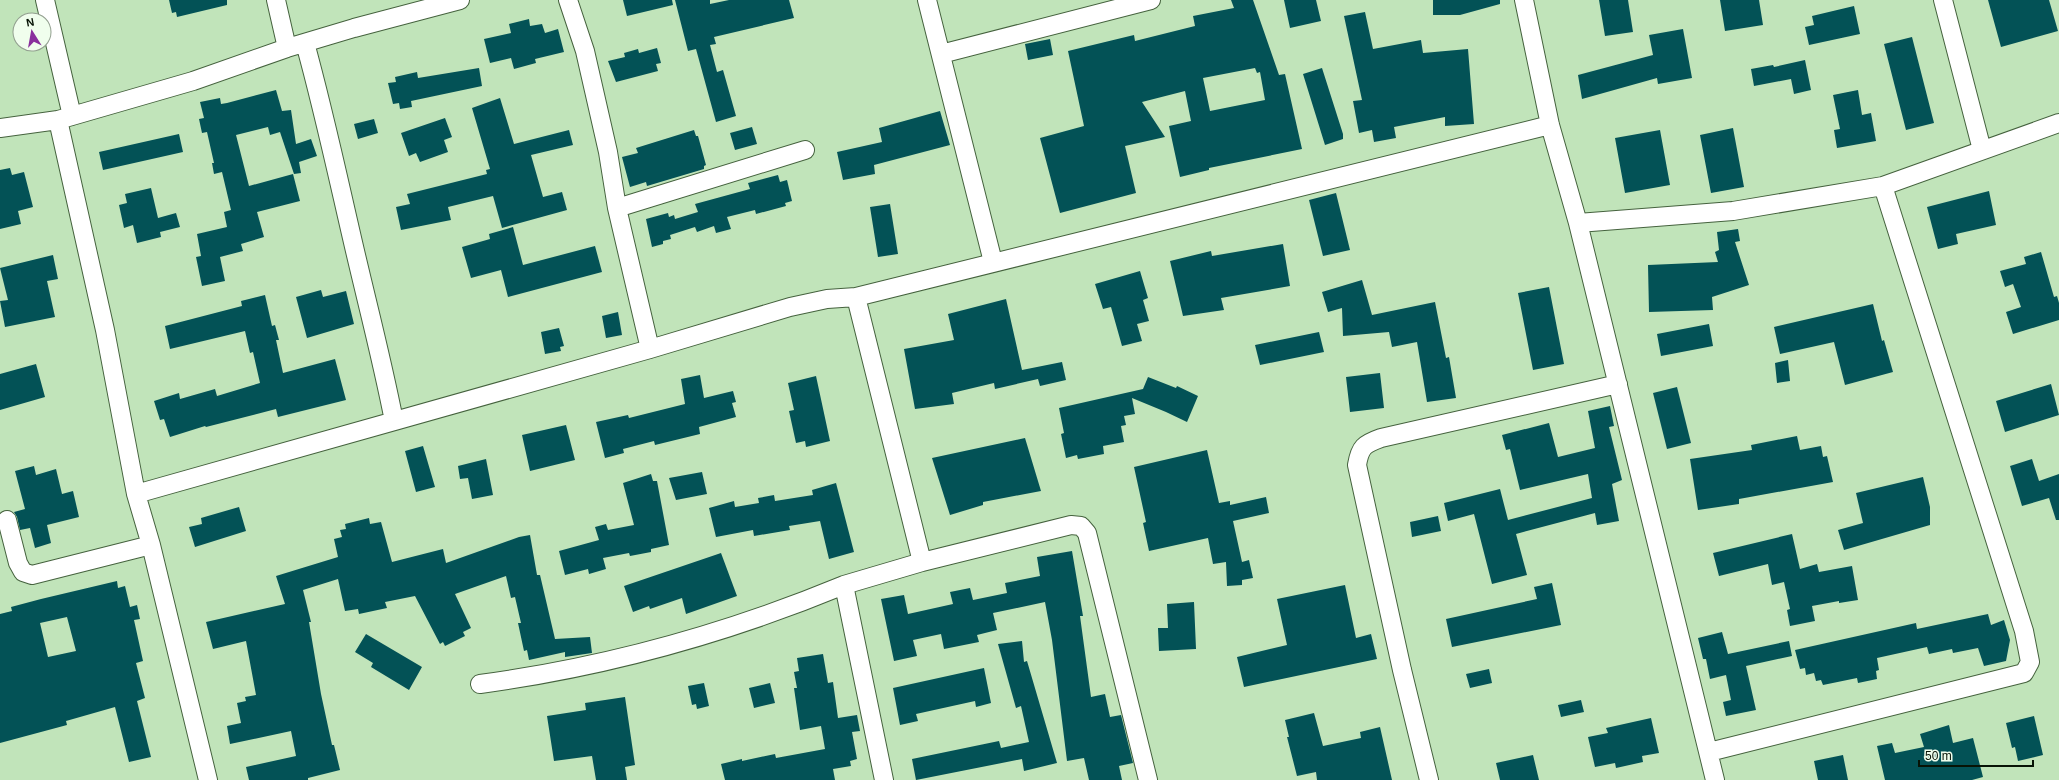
<svg xmlns="http://www.w3.org/2000/svg" width="2059" height="780" viewBox="0 0 2059 780" font-family="Helvetica,sans-serif">
<rect width="100%" height="100%" fill="#c1e4ba"/>
<path fill="#035256" fill-rule="evenodd" d="M169,0H227V5L177,17L176,12L172,13Z
M623,0H672L673,5L627,16Z
M675,0H710V4L729,0H789L794,18L714,37L716,44L710,45L717,72L723,70L736,116L716,122L696,49L688,51Z
M1231,0H1253L1279,75L1285,74L1302,149L1209,168V170L1180,177L1169,126L1191,121L1185,91L1142,102L1165,137L1125,146L1136,193L1060,213L1040,138L1084,126L1068,51L1134,35L1135,41L1195,26L1193,16L1234,8ZM1255,68L1257,73L1260,72L1265,100L1210,111L1203,78Z
M1284,0H1316L1321,21L1290,28Z
M1433,0H1500V4L1460,15H1433Z
M1599,0H1628L1633,32L1605,36Z
M1720,0H1759L1763,25L1725,31Z
M1988,0H2049L2058,31L2001,47Z
M1854,6L1860,34L1809,45L1805,27L1814,25L1812,16Z
M1365,12L1373,49L1421,40L1423,53L1468,49L1474,124L1445,126V117L1394,127L1396,138L1374,142L1372,130L1359,133L1353,101L1362,100L1344,16Z
M529,19L530,26L542,24L545,33L558,29L564,52L535,59L536,63L514,69L511,58L490,63L484,39L511,33L509,24Z
M1683,29L1692,78L1658,84L1657,78L1582,99L1578,75L1653,55L1649,35Z
M1912,37L1934,123L1906,130L1884,44Z
M1050,39L1053,55L1028,60L1025,44Z
M657,48L661,63L656,64L658,71L616,82L608,61L625,57L624,53L638,49L639,53Z
M1805,60L1811,90L1794,94L1791,79L1754,86L1751,69L1773,65L1774,67Z
M479,68L482,86L411,101L412,107L400,109L399,103L393,104L388,83L396,82L395,77L417,72L418,78Z
M1322,68L1343,134V139L1325,145L1303,74Z
M276,90L282,111L291,110L296,144L311,139L317,156L299,162L301,173L294,174L280,132L270,135L268,127L236,135L249,186L293,174L300,201L257,212L264,237L241,244L243,251L220,257L225,281L202,286L196,257L201,256L197,234L227,227L224,212L231,210L222,172L214,174L212,163H214L207,132L202,133L199,119L204,118L200,102L220,98L221,104L227,103Z
M1858,90L1862,115L1871,113L1876,141L1837,148L1834,130L1840,129L1833,95Z
M500,98L514,144L569,130L573,145L531,155L543,197L562,192L567,210L502,228L493,196L448,207L451,220L401,230L396,207L410,204L407,194L487,174L486,170L490,169L472,108Z
M940,111L950,145L874,165L875,174L843,180L837,152L882,142L879,128Z
M445,118L452,137L444,140L448,152L420,162L416,153L409,156L401,133Z
M374,119L378,133L358,139L354,124Z
M752,127L757,144L735,150L730,133Z
M1733,128L1744,187L1711,193L1700,135Z
M694,130L696,136H698L706,165L704,166V169L647,186L646,182L630,187L622,157L638,153L636,148Z
M1660,130L1670,185L1625,193L1615,138Z
M179,134L183,152L103,170L99,152Z
M10,168L12,175L24,172L33,207L18,211L21,224L0,229V170Z
M778,175L780,182L787,180L792,201L785,203L786,206L756,214L755,210L727,217L731,229L716,233L714,226L697,232L695,227L670,235L671,239L663,241V244L652,247L646,219L668,213L669,217L674,215L675,219L698,212L695,204L750,189L748,183Z
M151,188L158,218L176,213L180,227L160,232L161,237L137,243L133,225L124,228L119,205L127,203L125,194Z
M1989,191L1996,225L1956,234L1958,244L1938,249L1927,207Z
M1336,193L1350,250L1323,256L1309,200Z
M890,204L898,254L878,257L870,207Z
M513,227L523,265L595,246L602,272L508,297L501,270L471,278L462,247L490,239L489,234Z
M1738,229L1740,241L1735,242L1749,285L1712,297L1713,310L1649,312L1648,265L1718,262L1715,252L1719,250L1717,232Z
M1283,244L1290,286L1221,298L1224,310L1183,316L1170,261L1211,251L1212,256Z
M2041,252L2054,297L2057,296L2059,303V320L2013,334L2006,312L2021,307L2013,284L2005,287L2000,271L2026,264L2024,257Z
M53,255L58,279L47,281L55,317L5,327L0,301L8,300L0,268Z
M1140,271L1148,298L1143,300L1149,321L1137,324L1142,341L1122,346L1111,307L1103,309L1095,284Z
M1362,280L1372,315L1435,302L1446,358L1449,357L1456,398L1427,402L1417,342L1392,347L1389,332L1343,336L1342,308L1328,312L1322,292Z
M1549,287L1564,364L1533,370L1518,293Z
M321,290L323,297L346,291L354,324L307,338L296,297Z
M265,295L272,326L275,325L279,340H276L283,373L335,359L346,400L278,417L276,409L206,427L205,426L170,437L164,419L160,420L154,401L179,393L180,399L215,389L217,396L260,383L253,352L250,353L245,331L170,349L165,326L242,306L241,301Z
M1006,299L1022,370L1062,362L1066,380L1040,386L1038,379L995,389L994,383L952,393L954,404L915,409L904,349L954,340L948,314Z
M1873,304L1882,341L1884,340L1893,372L1845,385L1834,342L1780,354L1774,327Z
M618,312L622,335L606,338L602,316Z
M1709,324L1713,346L1661,356L1657,334Z
M559,328L564,346L560,347L561,351L545,354L541,332Z
M1319,332L1324,352L1260,365L1255,345Z
M1788,360L1790,381L1777,383L1775,363Z
M36,364L45,397L0,410V374Z
M1380,373L1384,408L1350,412L1346,377Z
M700,375L704,398L733,391L736,402L732,403L736,417L699,427L700,434L655,445L654,441L623,449L624,453L605,458L596,422L628,415L629,418L685,404L681,379Z
M816,376L830,441L806,447L805,441L796,443L789,411L794,410L788,383Z
M1148,377L1176,388L1177,386L1198,396L1187,422L1166,412L1132,398L1135,414L1124,416L1126,425L1121,426L1124,442L1103,446L1104,454L1078,459L1077,455L1066,458L1061,434L1064,433L1059,408L1143,389Z
M2051,384L2059,415L2005,432L1996,401Z
M1677,387L1691,443L1667,449L1653,393Z
M1610,406L1614,426L1609,427L1622,480L1612,484L1619,521L1597,525L1595,513L1516,534L1527,575L1492,584L1474,514L1448,521L1444,503L1500,489L1508,520L1592,498L1588,474L1520,490L1510,449L1506,450L1502,435L1549,423L1558,457L1595,448L1588,411Z
M566,425L575,460L530,471L522,435Z
M1797,436L1800,450L1821,446L1823,457L1827,456L1833,482L1739,499V504L1698,510L1690,459L1752,450L1751,445Z
M1025,438L1041,491L983,502V505L950,515L932,458Z
M423,446L435,487L416,492L405,451Z
M1207,450L1219,503L1230,501V505L1266,497L1269,513L1233,521L1242,562L1249,560L1253,578L1242,580V585L1227,586L1226,562L1213,564L1208,538L1149,551L1143,523L1146,522L1134,467Z
M486,459L493,495L472,499L468,478L460,479L458,466Z
M2032,459L2039,481L2059,474V520H2056L2049,498L2022,506L2010,466Z
M34,466L36,475L56,469L62,494L73,491L79,517L47,525L51,543L35,548L30,528L20,530L17,517L14,512L25,509L15,471Z
M702,472L707,494L676,500L669,478Z
M651,474L653,481H657L669,545L651,549V552L630,556L629,553L603,558L606,569L589,574L588,569L565,575L559,551L599,540L595,527L606,524L608,530L634,525L623,483Z
M1923,477L1930,507V525L1844,550L1838,530L1863,523L1856,493Z
M836,483L854,552L829,559L820,521L789,526L790,530L754,536L753,530L716,537L709,508L734,501L735,507L759,503L758,498L774,495L775,501L813,495L812,490Z
M239,507L246,531L195,547L189,527L202,524L201,518Z
M1438,516L1441,531L1412,537L1410,522Z
M369,518L370,524L381,522L392,562L443,549L446,563L519,537L530,535L537,575H540L555,639L590,637L592,653L565,657V652L529,660L527,650L524,651L518,623H521L515,597L511,598L506,576L455,594L471,628L463,632L465,636L445,646L443,642L440,644L415,596L385,602L387,608L359,614L358,609L345,611L338,579L303,590L311,622H309L321,694L332,745H334L340,770L308,778V780H249L246,767L296,756L291,731L230,744L227,726L241,723L237,703L246,701L245,697L256,695L246,641L213,649L206,622L285,604L276,576L338,557L334,539L342,537L340,530L346,529L345,524Z
M1792,534L1800,569L1817,564L1819,572L1852,566L1858,600L1839,603V601L1812,606L1815,621L1790,626L1787,610L1790,609L1784,582L1772,585L1768,564L1719,576L1713,553Z
M1072,551L1083,616H1080L1091,697L1105,694L1110,717L1121,715L1133,763L1119,766L1122,780H1089L1084,758L1067,761L1052,640L1045,602L993,613L997,630L977,635L979,642L944,649L941,634L913,640L917,656L894,661L881,599L904,595L908,614L953,604L950,592L970,588L973,600L1007,593L1005,583L1040,576L1037,557Z
M721,553L737,596L686,614L682,598L650,609L649,606L633,612L624,586Z
M117,581L118,588L125,586L130,607L137,605L140,619L134,620L143,661L136,663L145,698L137,701L151,757L129,762L115,707L66,721L67,725L0,743V614L12,611L11,607L41,599ZM67,617L76,651L48,657L40,623Z
M1552,583L1561,625L1452,647L1446,619L1537,599L1534,587Z
M1345,585L1356,638L1371,634L1377,659L1244,687L1237,657L1287,645L1277,599Z
M1194,602L1196,649L1159,651L1158,628H1168L1167,604Z
M1988,614L1991,625L2004,620L2010,640L2006,661L1984,666L1978,648L1953,653L1952,649L1929,654L1927,647L1877,658L1879,670L1876,671L1877,679L1858,683L1857,678L1823,685L1821,680L1816,681L1814,673L1806,675L1805,668L1800,669L1795,650L1916,623L1917,629Z
M1722,632L1728,654L1789,641L1792,656L1746,666L1756,710L1726,716L1723,702L1731,700L1726,675L1710,679L1706,659H1703L1698,638Z
M366,634L422,667L409,690L371,667L373,663L355,652Z
M1022,641L1024,662L1027,661L1057,763L1024,771L1022,759L916,780L912,759L999,741L1001,748L1029,742L1021,706L1016,708L998,644Z
M823,654L828,683L833,682L838,718L857,715L860,731L852,732L857,759L850,761L851,766L833,769L835,780H725L721,764L742,759V761L775,754L776,758L825,749L821,726L800,730L794,688H797L794,672L799,671L797,658Z
M984,668L991,703L976,707L975,701L916,714L918,721L900,725L893,688Z
M1489,669L1492,683L1470,688L1466,674Z
M704,683L709,706L697,709L696,704L692,705L688,686Z
M770,683L775,703L754,708L749,688Z
M625,697L635,765L625,767L627,780H596L592,756L554,761L547,716L586,710L585,703Z
M1581,700L1584,712L1561,717L1558,705Z
M1314,713L1323,746L1361,738L1360,732L1380,727L1392,780H1317L1316,772L1297,776L1287,737H1289L1285,720Z
M2034,716L2043,755L2018,761L2015,747L2012,748L2006,723Z
M1651,718L1659,753L1642,756L1643,762L1616,768L1615,763L1595,767L1588,737L1608,733L1606,728Z
M1949,725L1953,743L1973,738L1983,777L1972,780H1885L1877,746L1892,743L1895,753L1924,747L1920,734Z
M1533,755L1539,780H1500L1496,763Z
M1843,755L1848,780H1818L1814,761Z"/>
<g fill="none" stroke-linecap="round" stroke-linejoin="round">
<g stroke="#45623e" stroke-width="20">
<path id="minor" d="M45,0L72,116
M276,0L287,48
M568,0L585,51L608,152L617,208L650,349
M927,0L993,262
M1524,0L1550,125L1578,223L1715,780
M1943,0L1982,150
M305,43C323,108 337,173 352,238C366,299 382,359 394,421
M941,54L1151,0
M58,120L105,330L136,494L151,545L208,780
M0,128L58,120L72,116L193,81L287,48L354,28L460,0
M617,208L805,150
M1578,223L1733,211L1883,186L2059,123
M856,297L922,562
M136,494L650,349L790,307L827,299L856,297L1550,125
M7,520L18,563L23,572L32,575L151,545
M480,684C606,667 728,633 844,585
M1709,752L2024,673L2030,662L2024,631L1883,186
M884,780L844,585L922,562L1071,525L1081,526L1087,533L1148,780
M1429,780L1402,670L1357,465C1360,447 1364,444 1381,438L1618,384"/>
</g>
<use href="#minor" stroke="#fff" stroke-width="18"/>
</g>
<g transform="translate(32 32) rotate(349)"><circle r="19" fill="#f0feed" stroke="#93a090"/>
<path d="M0-3L7 15L0 10L-7 15Z" fill="#89309c"/>
<text y="-6" font-size="11" font-weight="bold" text-anchor="middle" fill="#071305">N</text>
</g>
<path d="M1919 760v6h114v-6" fill="none" stroke="#071305" stroke-width="2"/>
<text x="1925" y="760" font-size="12" fill="#071305" stroke="#f0feed" stroke-width="3" paint-order="stroke">50 m</text>
</svg>
